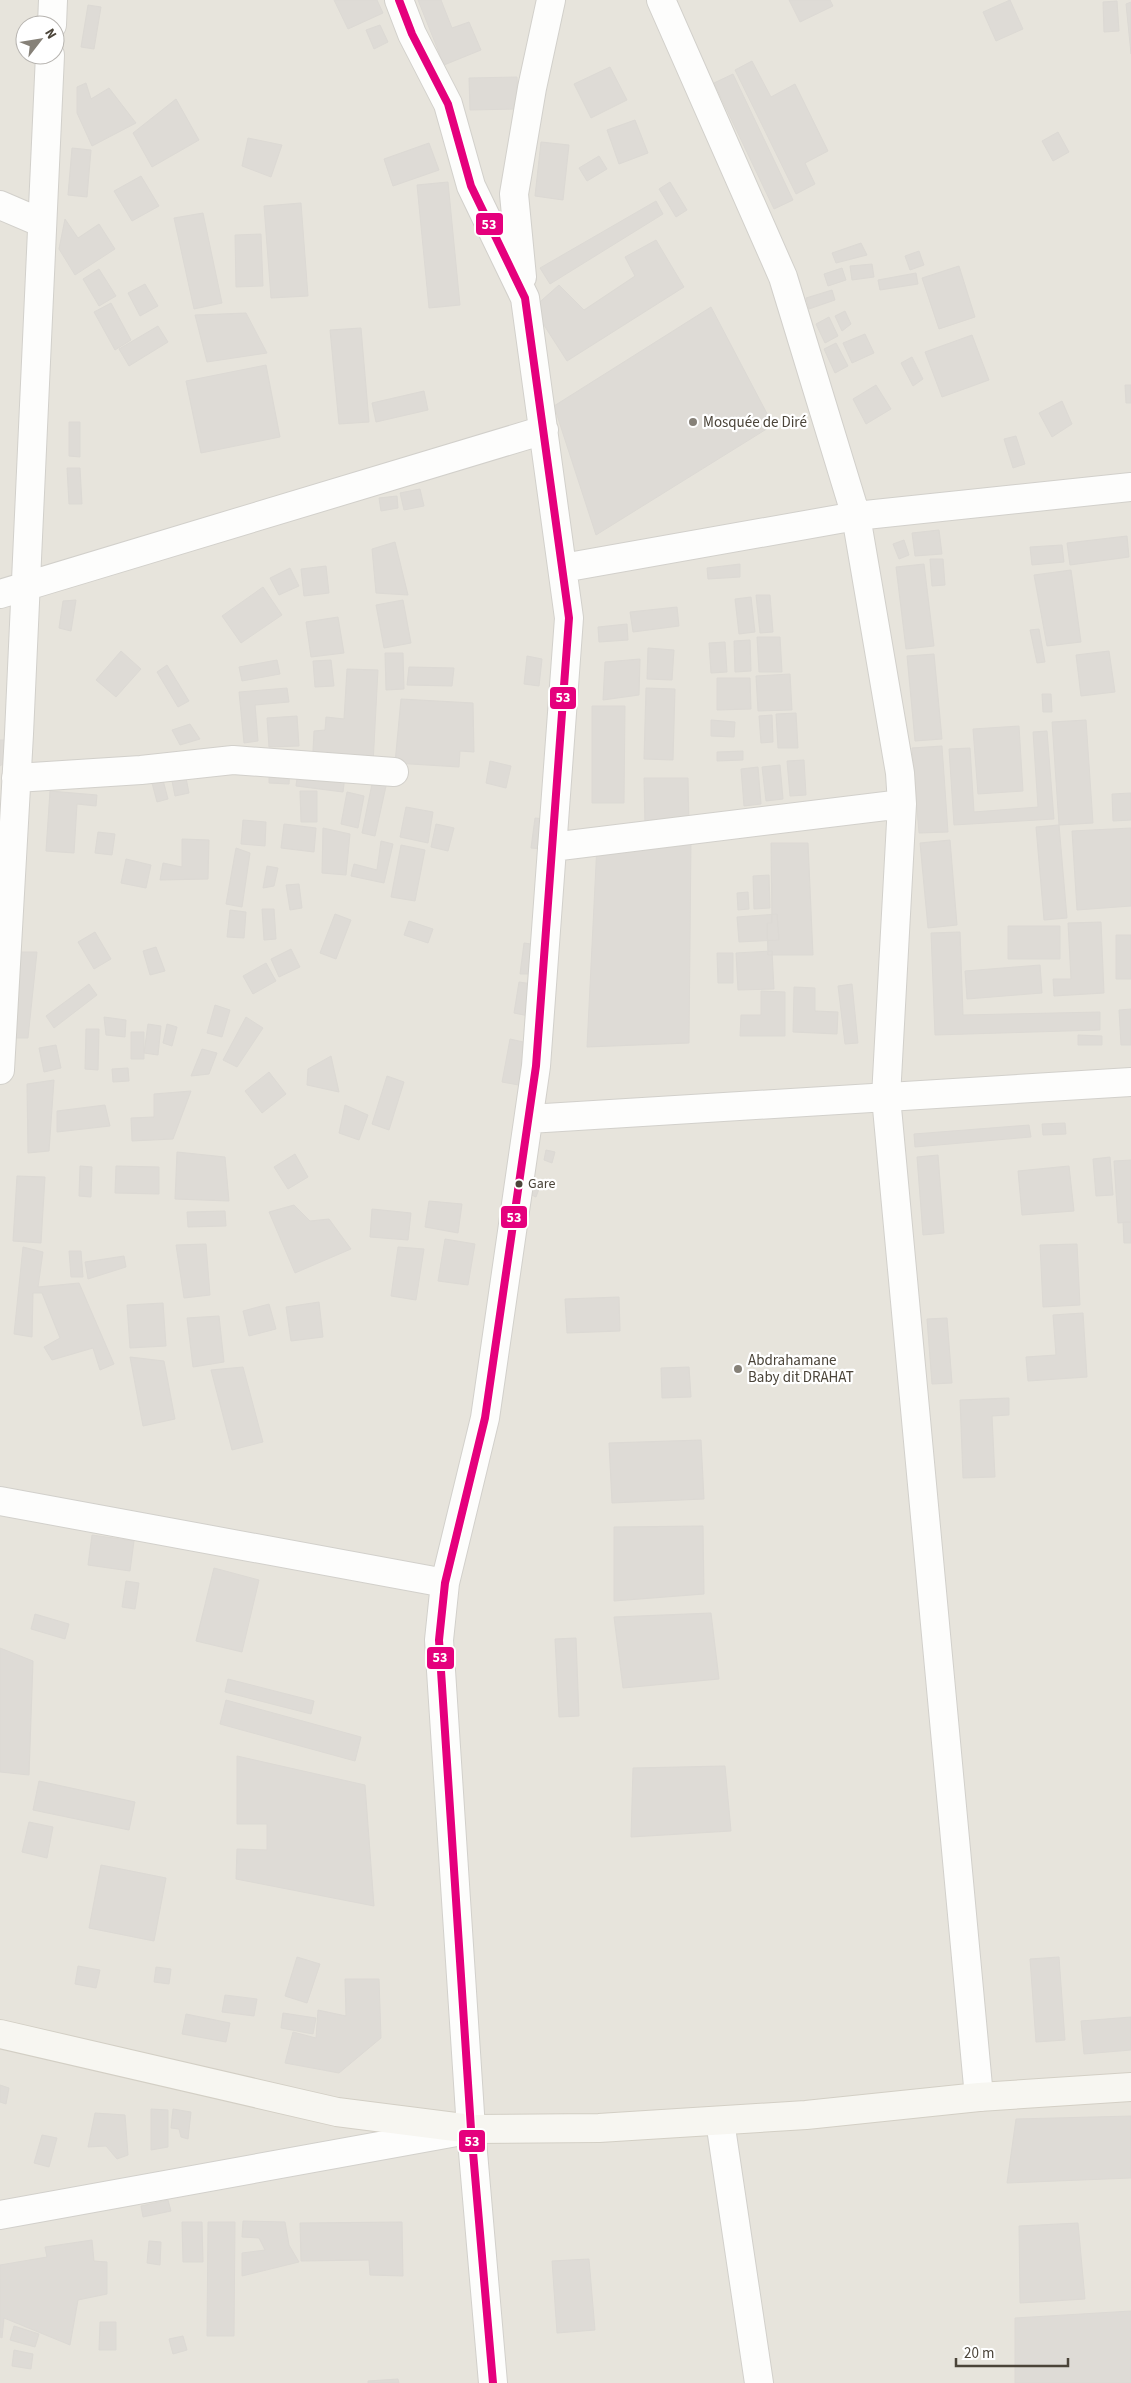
<svg xmlns="http://www.w3.org/2000/svg" width="1131" height="2383" viewBox="0 0 1131 2383" font-family="'Source Sans 3',sans-serif">
<rect width="100%" height="100%" fill="#f4f2ee"/>
<path fill="#e7e4dc" fill-rule="evenodd" d="M0,0H1131V2383H0ZM25,25H55V55H25Z"/>
<path fill="#dedbd6" stroke="#dcd9d4" d="M334,0H377L383,13L348,29Z
M418,0H441L452,28L469,22L481,50L444,65Z
M789,0H830L833,6L800,22Z
M1010,0L1023,29L996,41L983,12Z
M1117,1L1119,31L1104,32L1103,2Z
M1131,2V54L1126,4Z
M88,5L101,7L94,49L81,47Z
M380,25L388,42L374,49L366,30Z
M752,61L771,97L795,84L828,151L805,163L815,184L796,194L735,70Z
M610,67L627,100L591,118L574,84Z
M733,74L793,200L774,209L714,83Z
M517,77L518,109L470,110L469,78Z
M86,83L91,99L109,88L136,123L92,146L77,113V87Z
M176,99L199,140L152,167L133,133Z
M635,120L648,153L619,164L607,130Z
M1058,132L1069,152L1053,161L1042,141Z
M248,138L282,145L271,177L242,166Z
M541,142L569,145L563,200L535,196Z
M429,143L439,170L393,186L384,159Z
M72,148L91,150L87,197L68,195Z
M599,156L607,169L587,181L579,168Z
M141,176L159,206L132,221L114,191Z
M448,182L460,305L429,308L417,185Z
M670,182L687,210L676,217L659,189Z
M656,201L663,214L550,284L540,268Z
M301,203L308,296L271,298L264,206Z
M203,213L222,303L194,309L174,218Z
M65,219L78,238L99,224L115,249L75,275L59,249Z
M261,234L263,286L236,287L235,235Z
M656,240L684,287L567,361L533,308L559,285L584,310L635,276L625,257Z
M861,243L867,255L836,263L832,253Z
M919,251L924,265L910,270L905,256Z
M872,264L874,277L852,280L850,266Z
M959,266L975,317L939,329L922,278Z
M842,268L846,280L828,286L824,274Z
M99,269L116,296L99,306L83,279Z
M916,273L918,284L880,290L878,280Z
M145,284L158,306L140,316L128,293Z
M832,290L835,300L809,309L806,298Z
M111,303L131,340L115,350L94,312Z
M711,307L773,425L596,535L554,406Z
M845,311L851,324L842,331L835,316Z
M246,313L267,353L207,362L195,315Z
M829,317L838,336L825,343L816,324Z
M158,326L168,342L129,366L119,349Z
M361,328L369,422L339,424L330,330Z
M865,334L874,353L852,363L843,343Z
M972,335L989,380L942,397L925,352Z
M836,343L848,366L835,373L824,349Z
M912,357L923,379L913,386L901,363Z
M266,365L280,437L201,453L186,381Z
M876,385L891,409L866,424L853,399Z
M1125,385H1131V403H1126Z
M424,391L428,410L376,422L372,403Z
M1062,401L1072,424L1052,437L1039,413Z
M69,422H80V457L69,456Z
M1016,436L1025,464L1013,468L1004,439Z
M67,468H80L82,504H69Z
M420,489L424,506L404,510L400,493Z
M397,496L398,508L381,511L379,498Z
M939,530L942,554L915,556L912,533Z
M1127,536L1129,557L1070,565L1067,543Z
M904,540L909,555L899,559L893,544Z
M395,542L408,595L376,593L372,549Z
M1062,545L1064,562L1032,565L1030,547Z
M930,559H943L945,585L932,586Z
M740,564V577L708,579L707,568Z
M924,564L934,646L906,649L896,567Z
M326,566L329,593L304,596L301,569Z
M290,568L299,586L279,595L270,578Z
M1071,570L1081,642L1047,646L1034,575Z
M263,587L282,615L241,643L222,616Z
M756,595H770L773,632L760,633Z
M751,597L755,632L739,634L735,599Z
M76,600L71,631L59,628L63,601Z
M403,600L411,643L384,648L376,605Z
M677,607L679,626L633,632L630,612Z
M338,617L344,653L311,657L306,622Z
M627,624L628,640L599,642L598,627Z
M1039,629L1045,662L1037,663L1030,630Z
M757,637H780L782,672H759Z
M750,640L751,671L735,672L734,641Z
M725,642L727,672L711,673L709,643Z
M648,648L674,650L672,680L647,679Z
M121,651L141,669L116,697L96,680Z
M1109,651L1115,692L1081,696L1076,655Z
M385,653H403L404,689L386,690Z
M934,654L942,739L915,741L907,656Z
M527,656L542,659L539,686L524,684Z
M640,659L639,695L603,700L605,662Z
M277,660L280,674L242,681L239,667Z
M331,660L334,686L315,687L313,661Z
M167,665L189,701L178,707L157,672Z
M409,667L454,668L452,686L407,685Z
M347,669L378,670L373,764L313,751L314,731L325,730L326,717L344,719Z
M790,674L792,710L758,711L756,676Z
M717,678H750L751,709L717,710Z
M287,688L289,702L255,705L258,741L244,743L239,692Z
M646,688L675,689L673,760L644,759Z
M1042,694H1051L1052,712H1043Z
M401,699L473,703L474,752L460,751L459,767L395,763Z
M592,706H625L624,803H592Z
M796,713L798,748H778L776,714Z
M772,715L773,742L761,743L759,716Z
M297,716L299,746L269,747L267,718Z
M711,720L735,722L734,737L711,736Z
M1086,720L1093,823L1059,825L1052,722Z
M190,724L200,739L180,745L172,730Z
M1019,726L1023,791L978,794L973,729Z
M1047,731L1054,819L954,825L949,749L970,748L974,812L1038,807L1033,732Z
M0,740H6L4,763L0,766Z
M942,746L948,832L919,833L912,748Z
M743,751V760L717,761V752Z
M804,760L806,795L790,796L787,761Z
M490,761L511,766L506,788L486,783Z
M269,765L290,766L289,784L269,783Z
M780,765L783,799L766,801L762,767Z
M758,767L761,804L744,806L741,769Z
M298,770L345,776L343,792L296,786Z
M185,773L189,793L175,796L171,776Z
M374,774L388,777L375,836L362,833Z
M644,778H688L689,826H645Z
M163,780L168,799L157,802L152,783Z
M50,791L97,795L96,806L77,804L74,853L46,851Z
M300,791H317V822H301Z
M347,792L364,796L358,828L341,824Z
M1131,793V820L1113,821L1112,794Z
M406,807L433,812L428,843L400,837Z
M535,818L546,819L543,849L531,848Z
M243,820L266,822L265,846L241,844Z
M284,824L316,828L314,852L281,848Z
M436,824L454,828L448,851L431,847Z
M1059,825L1067,918L1044,920L1036,827Z
M323,828L350,834L346,875L322,873Z
M1131,828V906L1077,910L1072,831Z
M98,832L115,834L112,855L95,853Z
M691,838L689,1043L587,1047L597,844Z
M182,839L209,840L208,879L160,880L163,863L182,867Z
M950,840L957,925L928,928L920,843Z
M381,841L393,844L384,883L351,876L354,864L377,870Z
M771,843H808L813,955H768L767,923H772Z
M401,845L425,850L415,901L391,897Z
M236,848L250,853L242,907L226,904Z
M126,859L151,865L146,888L121,883Z
M267,866L278,868L274,886L263,888Z
M769,875L770,908L754,909L753,876Z
M299,884L302,908L290,910L286,885Z
M748,892L749,909L738,910L737,893Z
M262,909H274L276,939L264,940Z
M230,910L246,912L244,938L227,937Z
M335,914L351,920L336,959L320,953Z
M777,914L779,940L739,942L737,917Z
M409,921L433,929L428,943L404,935Z
M1101,922L1104,993L1054,996L1053,979H1071L1068,923Z
M1008,926H1060V959H1008Z
M95,932L111,959L94,969L78,942Z
M960,932L963,1015L1100,1012V1030L935,1035L931,933Z
M1116,935H1131V979H1116Z
M524,943L538,945L535,974H520Z
M156,947L165,971L150,975L143,951Z
M291,949L300,967L279,977L271,959Z
M772,951L774,989L738,990L736,953Z
M17,952H37L28,1038H13Z
M717,953H733V983H718Z
M266,963L276,981L253,994L243,976Z
M1040,965L1042,993L967,999L965,971Z
M519,982L539,985L534,1017L514,1013Z
M89,984L97,995L54,1028L46,1016Z
M852,984L858,1043L845,1044L838,986Z
M794,987L815,988V1011L838,1012L837,1034L793,1032Z
M761,991L785,992V1036H740L741,1015H761Z
M215,1005L230,1010L222,1037L207,1033Z
M1131,1009V1045H1121L1119,1010Z
M104,1017L126,1020L125,1037L106,1035Z
M246,1017L263,1028L237,1067L223,1060Z
M148,1024L161,1026L158,1055L144,1053Z
M167,1024L177,1027L172,1046L163,1043Z
M86,1029H99L98,1070L85,1069Z
M131,1032H144V1059H131Z
M1078,1035L1102,1036V1045H1078Z
M510,1039L532,1044L524,1086L502,1082Z
M56,1045L61,1068L44,1072L39,1048Z
M202,1049L217,1053L209,1074L191,1076Z
M331,1056L339,1092L307,1085L308,1069Z
M128,1068L129,1081L113,1082L112,1069Z
M269,1072L286,1094L262,1113L245,1091Z
M387,1076L404,1082L389,1130L372,1124Z
M54,1080L49,1151L28,1153L27,1084Z
M191,1091L173,1139L132,1141L131,1118L154,1117V1094Z
M105,1105L110,1126L57,1132V1111Z
M345,1105L368,1115L359,1140L339,1133Z
M1065,1123L1066,1134L1043,1135L1042,1124Z
M1029,1125L1031,1137L915,1147L914,1134Z
M546,1150L555,1152L552,1163L544,1160Z
M177,1152L225,1157L229,1201L175,1199Z
M295,1154L308,1177L288,1189L274,1167Z
M938,1155L944,1233L923,1235L917,1157Z
M1110,1157L1113,1195L1096,1196L1093,1159Z
M1131,1160V1222L1118,1223L1114,1161Z
M80,1166L92,1167L91,1197L79,1196Z
M116,1166L159,1167V1194L115,1193Z
M1069,1166L1074,1211L1022,1215L1018,1171Z
M17,1176L45,1177L41,1243L13,1241Z
M532,1184L540,1186L536,1197L529,1194Z
M429,1201L462,1204L458,1233L425,1227Z
M294,1205L310,1221L329,1219L351,1249L295,1273L269,1212Z
M372,1209L411,1213L408,1240L370,1237Z
M225,1211L226,1226L188,1227L187,1212Z
M1123,1222H1131V1243H1124Z
M445,1239L475,1244L468,1285L438,1281Z
M206,1244L210,1295L184,1298L176,1245Z
M1077,1244L1080,1305L1043,1307L1040,1245Z
M23,1247L43,1252L38,1287L79,1283L114,1364L100,1370L93,1348L52,1360L44,1347L60,1338L42,1293H33L32,1337L14,1334Z
M398,1247L424,1249L416,1300L391,1296Z
M69,1251H81L83,1277H71Z
M124,1256L126,1267L88,1279L85,1262Z
M619,1297L620,1331L567,1333L565,1299Z
M319,1302L323,1337L291,1341L286,1307Z
M163,1303L166,1346L130,1348L127,1305Z
M269,1304L276,1329L249,1336L243,1311Z
M1083,1313L1087,1377L1028,1381L1026,1357L1056,1355L1053,1315Z
M219,1316L224,1362L193,1367L187,1318Z
M947,1318L952,1383L932,1384L927,1319Z
M130,1357L164,1361L175,1419L143,1426Z
M243,1367L263,1442L232,1450L211,1370Z
M689,1367L691,1397L662,1398L661,1368Z
M1009,1398V1415L992,1416L995,1477L963,1478L960,1400Z
M701,1440L704,1499L612,1503L609,1443Z
M703,1526L704,1594L614,1601V1527Z
M92,1535L134,1541L130,1571L88,1565Z
M214,1568L259,1580L242,1652L196,1641Z
M126,1581L139,1583L135,1609L122,1607Z
M711,1613L719,1679L623,1688L614,1617Z
M35,1614L69,1624L65,1639L31,1629Z
M576,1638L579,1716L559,1717L555,1639Z
M0,1648L33,1661L29,1775L0,1772Z
M228,1679L314,1701L311,1714L225,1692Z
M226,1700L361,1737L355,1761L220,1724Z
M237,1756L365,1785L374,1906L236,1879L237,1849L267,1850V1824H237Z
M725,1766L731,1831L631,1837L633,1768Z
M39,1781L135,1802L129,1830L33,1810Z
M29,1822L53,1827L47,1858L22,1852Z
M101,1865L166,1878L154,1941L89,1928Z
M297,1957L320,1964L307,2003L285,1996Z
M1059,1957L1065,2040L1036,2042L1030,1959Z
M78,1966L100,1970L96,1988L75,1984Z
M156,1967L171,1969L169,1984L154,1982Z
M345,1979H379L381,2038L339,2073L285,2063L293,2032L316,2038L318,2010L346,2016Z
M225,1995L257,1999L254,2016L222,2012Z
M283,2013L316,2018L313,2034L281,2028Z
M186,2014L230,2023L226,2042L182,2034Z
M1131,2017V2050L1084,2054L1081,2021Z
M0,2085L9,2088L6,2104L0,2102Z
M151,2109L168,2110V2147L151,2150Z
M173,2109L191,2112L188,2139L181,2137L179,2129L171,2128Z
M95,2113L125,2115L128,2155L117,2159L106,2146L88,2147Z
M1131,2116V2178L1007,2183L1016,2119Z
M42,2135L57,2138L49,2167L34,2163Z
M168,2200L171,2211L143,2217L141,2206Z
M243,2221L285,2222L289,2245L299,2262L242,2276V2253L265,2250L259,2238L242,2237Z
M182,2222H202L203,2262H183Z
M208,2222H235L234,2336H207Z
M402,2222L403,2276L370,2275L369,2260L301,2261L300,2223Z
M1078,2223L1085,2299L1020,2303L1019,2226Z
M92,2240L94,2261L107,2262V2294L78,2300L70,2345L4,2318L2,2338L0,2337V2265L47,2257L45,2247Z
M149,2241L161,2242L160,2265L147,2263Z
M589,2259L595,2330L557,2333L552,2261Z
M1131,2311V2383H1015V2318Z
M100,2322H116V2350H99Z
M14,2326L39,2334L35,2347L10,2340Z
M183,2336L187,2350L173,2354L169,2339Z
M14,2350L33,2354L31,2369L12,2366Z
M398,2379L399,2383H368V2381Z"/>
<g fill="none" stroke-linecap="round" stroke-linejoin="round">
<g stroke="#d2d0cb" stroke-width="30">
<path id="street" d="M399,0L412,34L448,104L471,186L525,298L569,618L536,1066L485,1418L445,1583L439,1640L471,2129L493,2383
M661,0L783,277L856,516L900,773L902,804L886,1097L979,2097
M52,25L53,0
M0,205L42,223
M522,277L514,194L532,88L551,0
M563,568L856,516L1131,487
M0,594L544,430
M16,778L141,770L233,760L394,772
M552,847L902,804
M0,1070L19,734L50,55
M529,1119L1131,1082
M0,1501L445,1583
M720,2121L759,2383
M0,2215L462,2131"/>
</g>
<g stroke="#d3cfc5" stroke-width="30">
<path id="secondary" d="M0,2034L337,2112L471,2129L599,2128L806,2115L979,2097L1131,2087"/>
</g>
<use href="#street" stroke="#fdfdfc" stroke-width="28"/>
<use href="#secondary" stroke="#f7f6f1" stroke-width="28"/>
<g stroke="#fff" stroke-width="11">
<path id="bus-1" d="M399,0L412,34L448,104L471,186L525,298L569,618L536,1066L485,1418L445,1583L439,1640L471,2129L493,2383"/>
</g>
<use href="#bus-1" stroke="#e5007d" stroke-width="8"/>
</g>
<g fill="#868178" stroke="#fff" stroke-width="2">
<circle cx="693" cy="422" r="5"/>
<circle cx="738" cy="1369" r="5"/>
</g>
<circle fill="#4b4439" stroke="#fff" stroke-width="2" cx="519" cy="1184" r="4.5"/>
<g text-anchor="middle" dominant-baseline="central" stroke-width="4.5" stroke-linejoin="round" paint-order="stroke">
<g font-size="14" fill="#4b4439" stroke="#fff" text-anchor="start">
<text x="528" y="1184">Gare</text>
</g>
<g font-size="15" fill="#4b4439" stroke="#fff" text-anchor="start">
<text x="703" y="422">Mosquée de Diré</text>
<text x="748" y="1360">Abdrahamane<tspan x="748" dy="17">Baby dit DRAHAT</tspan></text>
</g>
</g>
<g stroke="#fff" stroke-width="2">
<rect x="475" y="212" width="29" height="24" rx="5" fill="#e5007d"/>
<rect x="549" y="686" width="28" height="24" rx="5" fill="#e5007d"/>
<rect x="500" y="1205" width="28" height="24" rx="5" fill="#e5007d"/>
<rect x="426" y="1646" width="29" height="24" rx="5" fill="#e5007d"/>
<rect x="458" y="2129" width="28" height="24" rx="5" fill="#e5007d"/>
</g>
<g font-size="14" text-anchor="middle" font-weight="bold" fill="#fff">
<text x="489" y="229">53</text>
<text x="563" y="702">53</text>
<text x="514" y="1222">53</text>
<text x="440" y="1662">53</text>
<text x="472" y="2146">53</text>
</g>
<g transform="translate(40 40) rotate(59)"><circle r="24" fill="#ffffff" stroke="#b7b4b0"/>
<path d="M0-4L9 19L0 12L-9 19Z" fill="#868178"/>
<text y="-8" font-size="14" font-weight="bold" text-anchor="middle" fill="#4b4439">N</text>
</g>
<path d="M956 2358v8h112v-8" fill="none" stroke="#4b4439" stroke-width="2.5"/>
<text x="964" y="2358" font-size="15" fill="#4b4439" stroke="#ffffff" stroke-width="4" paint-order="stroke">20 m</text>
</svg>
